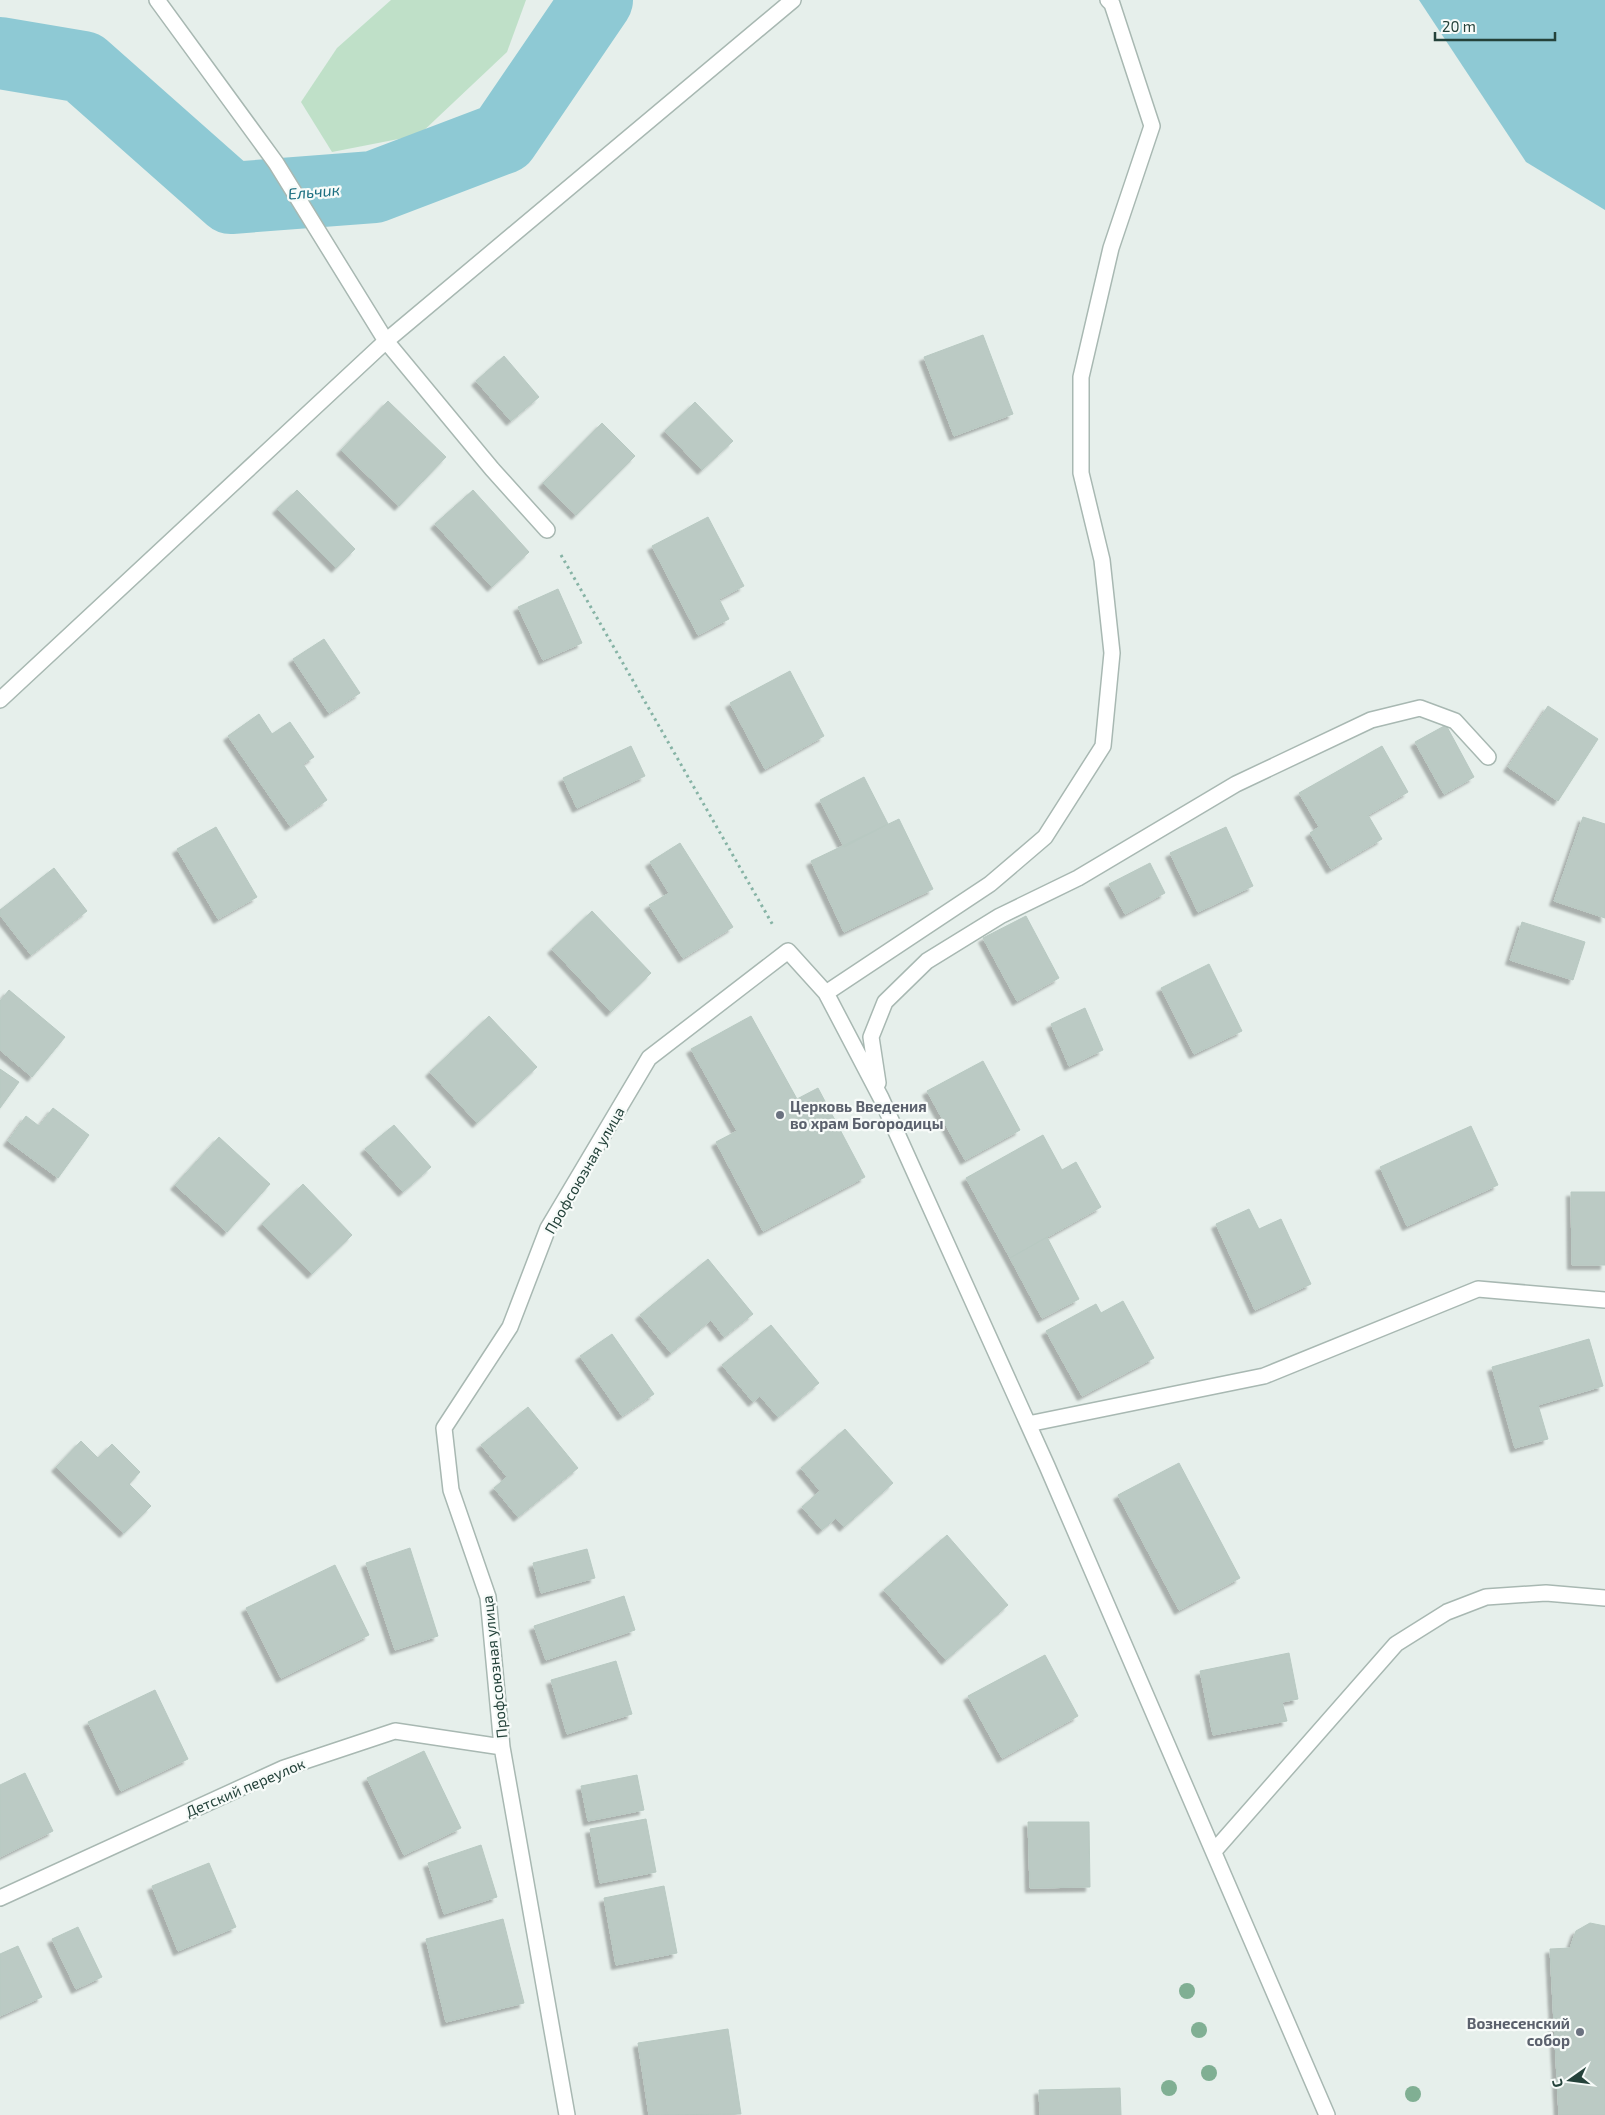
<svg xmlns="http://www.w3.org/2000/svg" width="1605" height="2115" viewBox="0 0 1605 2115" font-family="'Exo 2',sans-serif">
<defs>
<filter id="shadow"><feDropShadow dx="-4.5" dy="4.5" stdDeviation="1" flood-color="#0004"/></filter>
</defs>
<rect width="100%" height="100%" fill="#e6efeb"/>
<path fill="#bfe0c8" d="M391,0H526L507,52L419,135L332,152L301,102L337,48Z"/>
<path fill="#8ec9d4" d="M1419,0H1605V210L1526,162Z"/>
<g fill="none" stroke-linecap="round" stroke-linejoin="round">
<path stroke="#8ec9d4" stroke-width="72" d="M0,53L83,67L231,198L374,187L503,138L597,0"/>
</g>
<path fill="#bbcac4" stroke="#b8c9c2" filter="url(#shadow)" d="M983,335L1013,414L954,436L924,357Z
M504,356L539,397L511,421L476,381Z
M388,401L446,457L399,506L341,450Z
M695,402L733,441L702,470L665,431Z
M602,423L635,456L576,515L543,483Z
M297,490L355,549L336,568L277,509Z
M473,490L529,552L492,587L435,524Z
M708,517L744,586L719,599L729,619L698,635L652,546Z
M558,589L582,643L543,660L518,607Z
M324,639L360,693L329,713L293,659Z
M790,671L824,736L765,769L730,703Z
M1548,706L1598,739L1558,801L1508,767Z
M259,714L272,734L290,722L314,757L303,764L327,800L290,826L228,736Z
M1446,725L1474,777L1444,794L1415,742Z
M631,746L645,776L577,808L563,778Z
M1382,746L1408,792L1368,815L1382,839L1331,869L1310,833L1319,827L1299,793Z
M864,777L888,824L844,847L820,800Z
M1583,817L1605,824V918L1554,901Z
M899,819L933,889L844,932L811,861Z
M216,827L257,897L218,919L177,849Z
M1226,827L1253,886L1198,912L1170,853Z
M680,843L733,927L683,958L649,905L669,893L650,862Z
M1150,863L1165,893L1125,914L1109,884Z
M54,868L87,911L31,955L0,915V910Z
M592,911L651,973L611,1012L552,949Z
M1026,916L1059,978L1017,1001L983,938Z
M1522,922L1585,942L1573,980L1510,960Z
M1209,964L1242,1031L1194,1054L1161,988Z
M9,990L65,1037L32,1077L0,1050V1001Z
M1085,1008L1103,1050L1069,1066L1051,1024Z
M489,1016L537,1067L477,1123L430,1072Z
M751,1016L797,1099L818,1088L865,1177L763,1231L716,1142L737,1131L691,1049Z
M983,1061L1020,1130L965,1160L927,1091Z
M0,1069L19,1082L0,1108Z
M53,1108L89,1135L58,1178L8,1141L26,1116L39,1126Z
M394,1125L431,1167L403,1192L365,1149Z
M1471,1126L1498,1185L1407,1226L1380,1167Z
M1043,1135L1062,1170L1076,1162L1101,1207L1010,1258L966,1178Z
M219,1137L270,1184L227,1232L175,1185Z
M303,1184L352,1235L312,1274L262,1224Z
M1571,1192H1605V1265H1572Z
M1249,1209L1259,1229L1281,1219L1311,1284L1255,1310L1216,1224Z
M1047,1237L1079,1299L1042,1318L1010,1258Z
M708,1259L753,1314L724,1337L711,1320L671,1353L640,1315Z
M1123,1301L1154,1358L1082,1396L1046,1331L1096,1304L1101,1313Z
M771,1325L819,1383L778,1417L760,1396L753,1402L722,1365Z
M612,1334L654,1394L622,1416L580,1356Z
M1589,1339L1603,1386L1538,1405L1548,1439L1515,1448L1492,1367Z
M528,1407L578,1468L518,1517L494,1488L507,1477L481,1445Z
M845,1429L893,1483L844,1527L836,1518L822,1530L802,1507L820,1491L801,1468Z
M81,1441L98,1458L112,1444L140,1472L129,1484L151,1506L124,1533L56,1467Z
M1179,1463L1240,1578L1179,1610L1118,1495Z
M947,1535L1008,1605L946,1660L884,1590Z
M410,1548L438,1636L395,1650L366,1563Z
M587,1549L595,1578L541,1593L533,1563Z
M335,1565L369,1635L281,1678L246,1608Z
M624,1596L635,1630L546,1660L534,1626Z
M1289,1653L1298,1699L1282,1702L1287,1721L1213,1735L1200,1671Z
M1045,1655L1078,1716L1002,1758L968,1696Z
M616,1661L632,1714L567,1734L551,1680Z
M155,1690L188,1759L121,1791L88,1722Z
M424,1751L461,1828L404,1855L367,1778Z
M25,1773L53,1831L0,1857V1785Z
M637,1775L644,1810L588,1821L581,1786Z
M646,1819L656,1872L600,1883L590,1829Z
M1028,1822H1089L1090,1887L1030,1888Z
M481,1845L497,1897L444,1914L428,1863Z
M209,1863L236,1927L178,1951L152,1886Z
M664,1886L677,1953L616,1965L604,1898Z
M503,1919L524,2003L446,2022L426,1939Z
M1590,1923L1605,1926V2115H1559L1550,1949L1570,1948L1576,1931Z
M78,1927L102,1977L76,1989L52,1939Z
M18,1946L42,1997L0,2016V1954Z
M728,2029L741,2114L649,2115L638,2043Z
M1120,2088L1121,2115H1040L1039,2090Z"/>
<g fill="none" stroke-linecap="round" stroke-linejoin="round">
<g stroke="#a8b8b2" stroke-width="18">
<path id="minor" d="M157,0L276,163L386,341L492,469L547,530
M0,700L386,341L793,0
M826,993L990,884L1045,837L1103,746L1112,653L1102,560L1081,473V377L1111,248L1152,126L1112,4L1108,0
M878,1083L871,1037L885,1002L927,961L1000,916L1078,878L1236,784L1371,720L1420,708L1455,721L1488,757
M1028,1424L1264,1376L1478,1289L1605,1300
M1215,1850L1396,1644L1447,1612L1486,1597L1546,1593L1605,1598
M0,1898L284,1768L395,1731L502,1747
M567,2115L502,1747L488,1597L451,1490L444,1428L510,1327L548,1228L649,1058L788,951L826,993L881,1098L1047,1466L1327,2115"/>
</g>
<path stroke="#86b3a5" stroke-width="3" stroke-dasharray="2.5 4" stroke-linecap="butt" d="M561,555L774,927"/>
<use href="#minor" stroke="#fff" stroke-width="15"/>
</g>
<g fill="#80af93">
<circle cx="1187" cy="1991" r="8"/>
<circle cx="1199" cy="2030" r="8"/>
<circle cx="1209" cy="2073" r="8"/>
<circle cx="1169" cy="2088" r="8"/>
<circle cx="1413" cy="2094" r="8"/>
</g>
<g fill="#6b7280" stroke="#f7fbf9" stroke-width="2">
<circle cx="780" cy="1115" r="5"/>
<circle cx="1580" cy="2032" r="5"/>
</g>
<g text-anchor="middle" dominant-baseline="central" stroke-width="4.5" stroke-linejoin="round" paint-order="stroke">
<g font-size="15" font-weight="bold" fill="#5b616d" stroke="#f7fbf9" text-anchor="start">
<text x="790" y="1106">Церковь Введения<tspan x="790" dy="17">во храм Богородицы</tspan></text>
<text x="1570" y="2023" text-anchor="end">Вознесенский<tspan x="1570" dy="17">собор</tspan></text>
</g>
<g font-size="15" fill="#24423a" stroke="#f7fbf9">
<text transform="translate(584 1170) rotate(-60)">Профсоюзная улица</text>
<text transform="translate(494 1667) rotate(-96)">Профсоюзная улица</text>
<text transform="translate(245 1787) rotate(-23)">Детский переулок</text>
</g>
<g font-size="16" font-style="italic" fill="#1c6f80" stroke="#f7fbf9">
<text transform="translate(314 191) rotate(-5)">Ельчик</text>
</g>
</g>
<g transform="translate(1570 2080) rotate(256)" stroke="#f7fbf9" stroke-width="4" paint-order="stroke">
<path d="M0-4L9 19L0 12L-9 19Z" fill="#24423a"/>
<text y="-8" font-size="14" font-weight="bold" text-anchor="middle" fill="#24423a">С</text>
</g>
<path d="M1435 32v8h120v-8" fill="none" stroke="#24423a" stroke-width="2.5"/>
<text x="1442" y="32" font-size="15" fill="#24423a" stroke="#f7fbf9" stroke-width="4" paint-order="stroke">20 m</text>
</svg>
